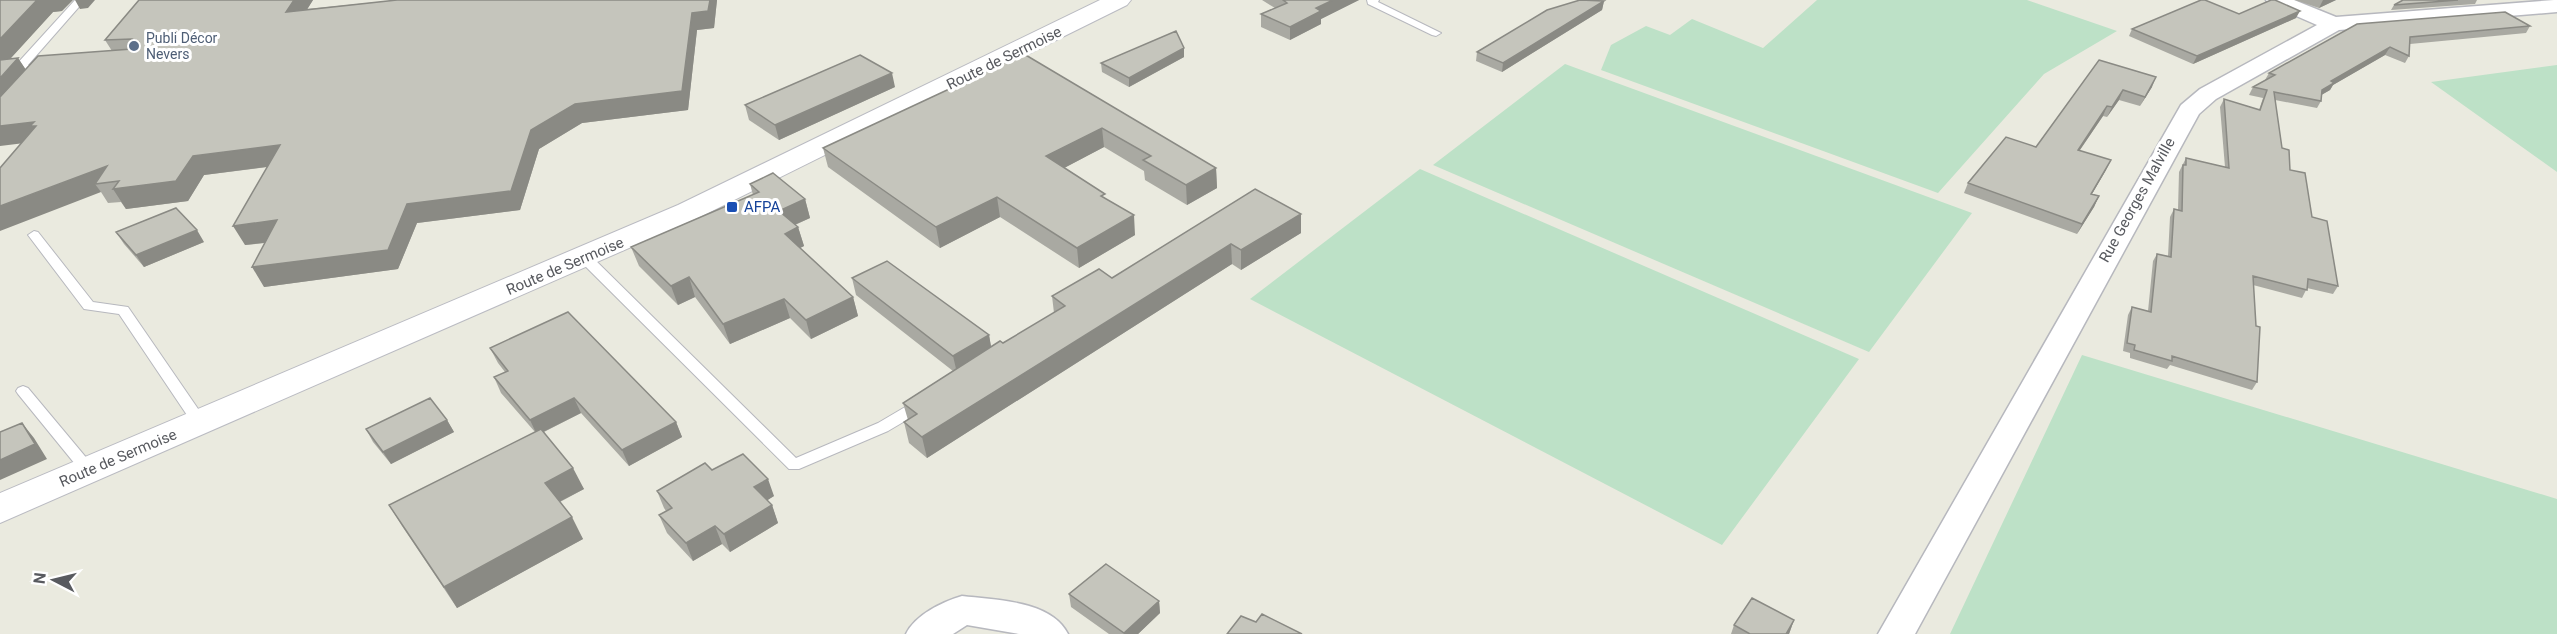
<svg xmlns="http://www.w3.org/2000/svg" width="2557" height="634" viewBox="0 0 2557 634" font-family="Roboto,sans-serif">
<rect width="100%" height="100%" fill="#eaeadf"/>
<path fill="#bde1c7" d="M1817,0H2027L2117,31L2044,74L1938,193L1601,70L1611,45L1646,26L1670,35L1692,19L1763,48Z
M1565,64L1972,213L1869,352L1433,165Z
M2557,65V172L2431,82Z
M1420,169L1859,359L1722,545L1250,299Z
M2082,355L2557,499V634H1950Z"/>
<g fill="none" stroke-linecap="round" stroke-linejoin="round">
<g stroke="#b7b8be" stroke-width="2">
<path id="service" d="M75,0H85L28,65H46L51,68L50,70H15V66Z
M1367,0H1379L1378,2L1441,33L1436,36L1432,35L1368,4Z
M34,231L38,232L93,302L128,307L205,419L207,423L205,427H195L119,314L84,309L28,235Z
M585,254L590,255L796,458L878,423L917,400H927L929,404L927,408L888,431L799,469H789L580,261L579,258Z
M23,386L28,388L94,467L97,471L94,475H84L18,394L16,391L18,388Z"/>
</g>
<g stroke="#b7b8be" stroke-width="3">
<path id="minor" d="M2266,0H2294L2336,17L2554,0H2557V12L2339,30L2216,99L2199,114L1915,634H1878L2181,105L2200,89L2317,25L2269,4Z
M962,596C995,600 1051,600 1068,634H1019L967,625L953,634H906C915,615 942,602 962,596Z"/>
</g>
<g stroke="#babbc2" stroke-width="2">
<path id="secondary" d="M1100,0H1131L1127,5L700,217L0,523V493L678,205Z"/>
</g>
<use href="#service" fill="#fff" fill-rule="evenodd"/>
<use href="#minor" fill="#fff" fill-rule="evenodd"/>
<use href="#secondary" fill="#fff" fill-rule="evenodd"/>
</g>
<path fill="#a9a9a2" d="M0,0L62,11L53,12L10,59L18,58L26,70L112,51L105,40L139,0H313L307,9L397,0H717L714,28L697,30L688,110L582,123L539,149L520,210L417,223L398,269L264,287L265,243L245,245L267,167L204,175L188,201L126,209L121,202L108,203L101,192L21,144Z
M1262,0H1359L1321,19V24L1290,40L1261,27V14L1275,8Z
M2295,0H2336L2319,8Z
M2403,0H2477L2475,4L2391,10L2394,5Z
M1604,1L1602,10L1502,72L1476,61L1477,52Z
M2239,14L2296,18L2193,64L2129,36L2132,29Z
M2357,24L2530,26L2526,33L2410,44L2409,56L2405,63L2385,55L2333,85L2330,90L2321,95V101L2317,108L2275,100L2282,148L2290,170L2312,217L2338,286L2333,294L2307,288L2302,298L2253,285L2257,382L2252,390L2170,365L2167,369L2130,358V353L2123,351L2128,315L2132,307L2148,311L2153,261L2157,254L2168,256L2170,217L2174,209L2178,210L2179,172L2186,158L2225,167L2220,107L2224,99L2259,110L2263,98L2249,95L2253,87L2265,80L2269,73Z
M1184,48V57L1129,87L1102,72L1101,63Z
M1024,54L1216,168L1217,188L1187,205L1145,180L1144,171L1104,147L1064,168L1105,198L1135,235L1079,268L1000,217L940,248L828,167L823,148Z
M2099,60L2152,87L2140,106L2119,100L2107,117L2103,116L2080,150L2106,170L2092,194L2099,196L2094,207L2077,234L1964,193L1968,183L2036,147Z
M895,87L779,140L749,120L745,105Z
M750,184L805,199L810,218L795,225L798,227L804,246L800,248L853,297L858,316L811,339L790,318L730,344L695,297L678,305L639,266L631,247L753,195Z
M1301,214V233L1241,270L1232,264L927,458L909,443L904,422L908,420L903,403L953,371L856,295L852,278L989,335L991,347L1003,343L1054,313L1052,296L1112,278Z
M116,232L204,242L144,267L124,244Z
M490,348L676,422L682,437L629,466L581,413L544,432L584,489L560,502L583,539L457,608L402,526L389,505L535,432L501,393L494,377L505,372L498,363Z
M447,420L454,432L391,464L373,442L366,429Z
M712,470L774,496L767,500L772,505L778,523L730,552L722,544L693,561L667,533L659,515L666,511L664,508L657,491Z
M1069,594L1159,601L1160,613L1138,634H1109L1071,607Z
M1794,620L1789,634H1731L1734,625Z"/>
<path fill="#8a8a84" d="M37,0H73L62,11L53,12L0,70V39Z
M75,0H95L88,8L80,9Z
M294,0H313L295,29L286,12Z
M710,0H717L714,28L697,30L688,110L582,123L539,149L520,210L417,223L398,269L264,287L252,267L407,204L531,130Z
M1333,0H1359L1321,19V24L1290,40V27L1316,8Z
M2323,0H2336L2319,8Z
M1604,1L1602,10L1502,72L1503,63Z
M2300,11L2296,18L2193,64L2197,56Z
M2390,47L2385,55L2333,85L2330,90L2318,97L2322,90L2331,81Z
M1184,48V57L1129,87V78Z
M18,58L30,76L0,110V78Z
M892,73L895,87L779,140L775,125Z
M2156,77L2152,87L2140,106L2145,97Z
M2123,90L2119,100L2107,117L2112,107Z
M2107,106L2103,116L2073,160L2078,150Z
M34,122L41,141L0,146V126Z
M1102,128L1104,147L1049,176L1046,156Z
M280,145L290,164L204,175L188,201L126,209L113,189L193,156Z
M2111,160L2106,170L2086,204L2091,194Z
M107,166L95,184L101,192L0,231V206Z
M1216,168L1217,188L1187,205L1186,185Z
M2099,196L2094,207L2077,234L2082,224Z
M997,197L1000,217L940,248L936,227Z
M805,199L810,218L785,229L779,211Z
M1301,214V233L1241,270V250Z
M1134,215L1135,235L1079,268L1077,248Z
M277,220L288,240L245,245L233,226Z
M798,227L804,246L790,253L785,234Z
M197,230L204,242L144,267L136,255Z
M1231,244L1232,264L927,458L922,437Z
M689,277L695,297L678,305L671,286Z
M853,297L858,316L811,339L806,320Z
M784,299L790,318L730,344L723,324Z
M989,335L992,352L957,373L953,356Z
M574,398L581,413L537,435L530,420Z
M447,420L454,432L391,464L383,452Z
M676,422L682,437L629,466L622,450Z
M22,423L34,438L47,459L0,480V460Z
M573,468L584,489L555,504L545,483Z
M768,479L774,496L760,505L754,487Z
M772,505L778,523L730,552L724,534Z
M572,517L583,539L457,608L444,587Z
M715,526L722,544L693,561L686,543Z
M1159,601L1160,613L1138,634H1124V633Z
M1794,620L1789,634H1786Z"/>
<path fill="#c5c5bc" stroke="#8a8a84" stroke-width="1.5" d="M0,0H37L0,39Z
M139,0H294L286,12L397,0H710L708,11L692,13L682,91L575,104L531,130L511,191L407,204L388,250L252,267L277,220L233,226L280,145L193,156L176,181L113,189L119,181L95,184L107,166L0,206V168L36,126H30L34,122L0,126V97L38,56L132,49L138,46L139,42L132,39L105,40Z
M1283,0H1333L1316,8L1321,11L1290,27L1261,14L1287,3Z
M1580,0L1604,1L1503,63L1477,52L1547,10Z
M2201,0H2205L2239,14L2271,0H2275L2300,11L2197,56L2132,29Z
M2403,0H2458L2394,5Z
M2505,12L2530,26L2410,37L2409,56L2390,47L2331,81L2334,83L2322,90L2321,101L2274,92L2282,148L2289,150L2290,170L2305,173L2312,217L2327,221L2338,286L2308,279L2307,290L2253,276L2256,326L2260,327L2257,382L2172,356V361L2134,350L2135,345L2127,343L2132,307L2151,312L2157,254L2171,257L2174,209L2182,211L2183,165H2186V158L2229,168L2224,99L2260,110L2267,90L2253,87L2275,75L2269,73L2357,24Z
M1176,31L1184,48L1129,78L1101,63Z
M1024,54L1216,168L1186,185L1143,160L1151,156L1102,128L1046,156L1105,194L1101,196L1134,215L1077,248L997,197L936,227L823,148Z
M860,55L892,73L775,125L745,105Z
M18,58L0,78V60Z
M2099,60L2156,77L2145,97L2123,90L2112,107L2107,106L2078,150L2111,160L2091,194L2099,196L2082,224L1968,183L2006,137L2036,147Z
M773,173L805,199L779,211L798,227L785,234L853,297L806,320L784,299L723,324L689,277L671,286L631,247L759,192L750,184Z
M1255,189L1301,214L1241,250L1231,244L922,437L904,422L917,414L903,403L1000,341L1003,343L1065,306L1052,296L1099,269L1112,278Z
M176,208L197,230L136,255L116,232Z
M887,261L989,335L953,356L852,278Z
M568,312L676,422L622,450L574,398L530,420L494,377L508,371L490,348Z
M430,398L447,420L383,452L366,429Z
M22,423L35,444L0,460V432Z
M541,429L573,468L545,483L572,517L444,587L389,505Z
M743,454L768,479L754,487L772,505L724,534L715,526L686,543L659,515L672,508L657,491L705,463L712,470Z
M1106,564L1159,601L1124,633L1069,594Z
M1752,598L1794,620L1786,634H1750L1734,625Z
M1262,614L1302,634H1227L1241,616L1256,622Z"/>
<circle fill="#5c6f8a" stroke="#fff" stroke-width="2" cx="134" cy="46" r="6"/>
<rect fill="#1a4fb4" stroke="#fff" stroke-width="2" x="726" y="201" width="12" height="12" rx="3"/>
<g text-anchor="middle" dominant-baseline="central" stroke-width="6" stroke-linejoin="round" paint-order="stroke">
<g font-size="14" fill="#4e5e75" stroke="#fff" text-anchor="start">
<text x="146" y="38">Publi Décor<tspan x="146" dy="16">Nevers</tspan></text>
</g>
<g font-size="15" fill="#585a5f" stroke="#fff">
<text transform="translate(1004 58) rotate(-26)">Route de Sermoise</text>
<text transform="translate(2137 200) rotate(-61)">Rue Georges Malville</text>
<text transform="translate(565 266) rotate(-23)">Route de Sermoise</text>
<text transform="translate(118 458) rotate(-23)">Route de Sermoise</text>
</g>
<g font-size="15" fill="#164399" stroke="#fff" text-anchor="start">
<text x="744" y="207">AFPA</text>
</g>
</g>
<g transform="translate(54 580) rotate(277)" stroke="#ffffff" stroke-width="4.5" paint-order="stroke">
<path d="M0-4.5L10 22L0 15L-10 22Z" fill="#585a5f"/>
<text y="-9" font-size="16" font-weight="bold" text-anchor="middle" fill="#585a5f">N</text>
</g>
</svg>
